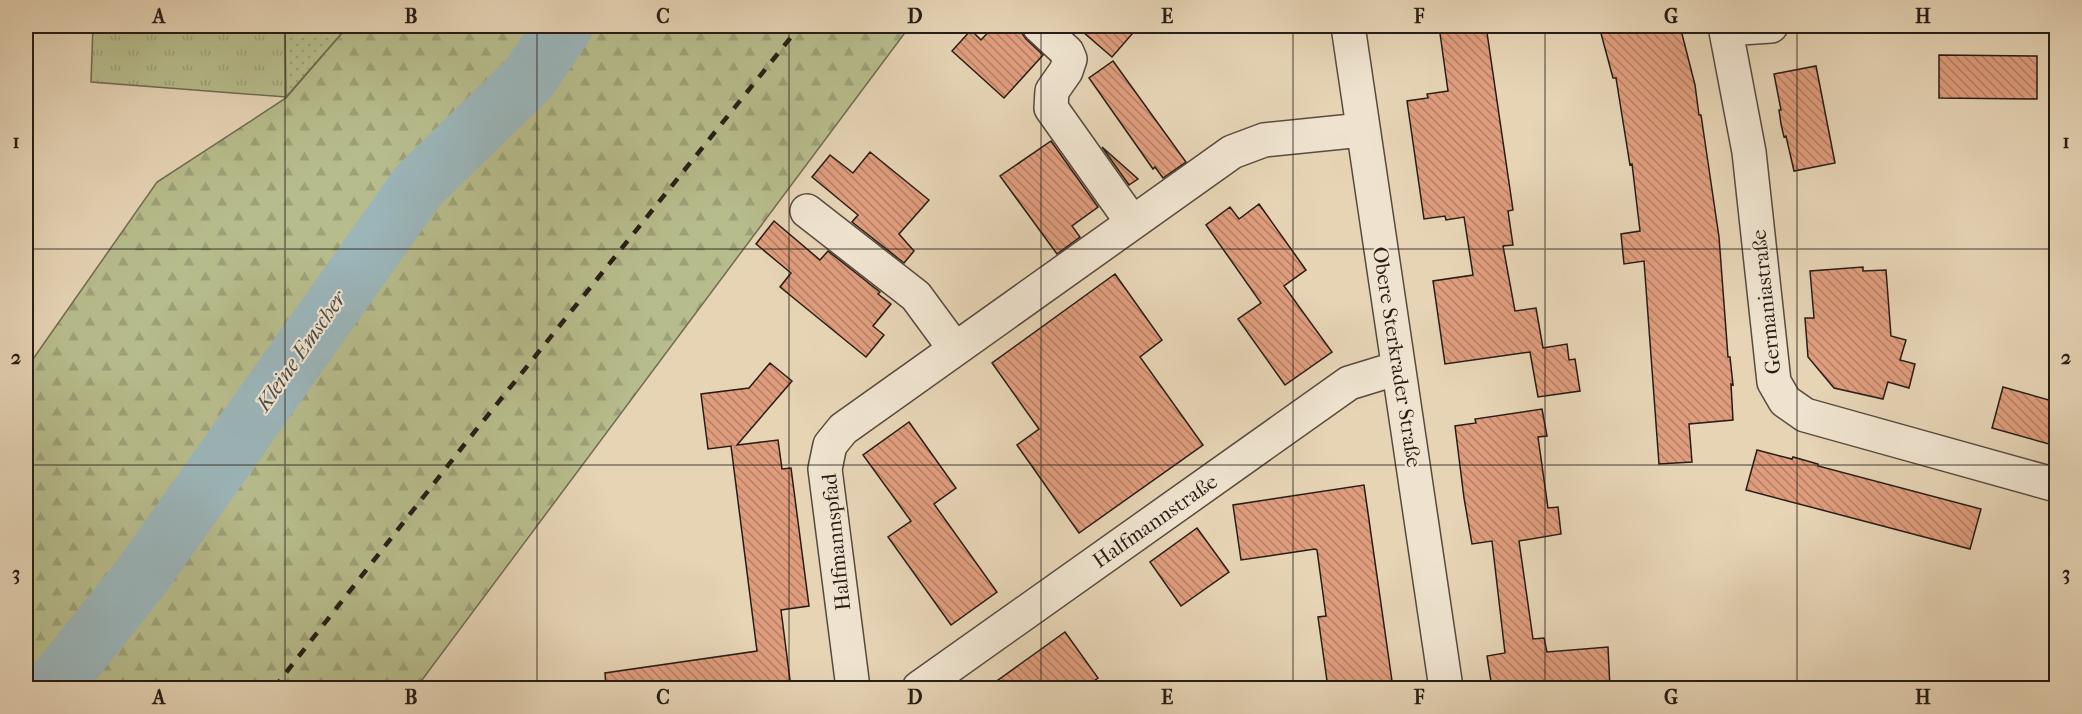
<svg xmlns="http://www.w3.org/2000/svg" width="2082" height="714" viewBox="0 0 2082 714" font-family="'IM FELL French Canon',serif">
<defs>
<pattern id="forest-firs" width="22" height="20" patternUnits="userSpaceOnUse" patternTransform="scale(1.5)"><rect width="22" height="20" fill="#b7bc8c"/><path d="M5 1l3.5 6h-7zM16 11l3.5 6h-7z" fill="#9da178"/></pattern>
<pattern id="park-tufts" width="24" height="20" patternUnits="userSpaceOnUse" patternTransform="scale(1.5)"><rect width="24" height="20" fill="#b7bc8c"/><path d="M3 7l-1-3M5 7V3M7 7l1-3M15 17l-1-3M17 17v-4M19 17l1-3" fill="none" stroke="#9da178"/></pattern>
<pattern id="garden-dots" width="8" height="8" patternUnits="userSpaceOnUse" patternTransform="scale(1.5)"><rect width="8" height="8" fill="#b7bc8c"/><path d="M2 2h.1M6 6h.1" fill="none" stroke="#9da178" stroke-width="1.8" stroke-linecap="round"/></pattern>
<pattern id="building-back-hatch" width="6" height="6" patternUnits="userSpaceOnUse" patternTransform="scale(1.5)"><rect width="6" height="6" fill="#df9d7d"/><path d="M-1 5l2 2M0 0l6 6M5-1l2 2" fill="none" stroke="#b57f65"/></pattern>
</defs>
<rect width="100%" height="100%" fill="#e6d4b5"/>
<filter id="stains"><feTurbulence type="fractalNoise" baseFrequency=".00333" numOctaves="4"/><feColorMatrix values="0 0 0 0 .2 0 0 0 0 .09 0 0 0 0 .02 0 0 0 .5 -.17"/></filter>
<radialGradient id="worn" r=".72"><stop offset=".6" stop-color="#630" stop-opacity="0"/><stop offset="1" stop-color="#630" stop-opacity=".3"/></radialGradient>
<path fill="url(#forest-firs)" stroke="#6f6c51" stroke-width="1.5" d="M348,26H910L416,688H26V369L157,182L286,98Z"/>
<path fill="url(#park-tufts)" stroke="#6f6c51" stroke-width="1.5" d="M93,26H285L286,97L91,82Z"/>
<path fill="url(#garden-dots)" stroke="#6f6c51" stroke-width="1.5" d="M285,26H348L286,97Z"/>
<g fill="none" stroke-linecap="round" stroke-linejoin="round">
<path stroke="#9bb5b9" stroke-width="58" d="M52,688L141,577L418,186L529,78L564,26"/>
</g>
<path fill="url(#building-back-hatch)" stroke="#271d16" stroke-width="1.5" d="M994,26H1021V32L1026,39L1043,55L1004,98L952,51L971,30L981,40Z
M1076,26H1139L1112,57Z
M1439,26H1486L1513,210L1508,211L1513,245L1503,246L1515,311L1536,308L1543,348L1567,344L1569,360L1575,359L1580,391L1538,397L1530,352L1445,364L1433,281L1473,275L1464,217L1446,220L1445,216L1424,219L1407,101L1428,98L1427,94L1448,91Z
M1599,26H1680L1695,85L1699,115H1701L1719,237L1728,357H1730L1733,385L1731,384L1733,420L1689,424L1692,462L1659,464L1644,261L1624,264L1621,234L1640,231L1632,164L1630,165L1616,78H1613Z
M1939,55L2037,56V99L1939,98Z
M1113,61L1186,162L1163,178L1155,167L1153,169L1089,78Z
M1816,66L1835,163L1794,171L1786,136L1784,137L1781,124L1779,110H1781L1774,74Z
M1051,141L1098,207L1072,226L1080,237L1057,254L1000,176Z
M1102,147L1138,179L1129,185Z
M870,152L929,200L899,234L914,251L904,263L852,222L858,215L812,177L830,155L853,173Z
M1259,204L1306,270L1284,286L1332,352L1285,385L1238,319L1261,303L1206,225L1230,207L1239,219Z
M774,221L820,260L828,251L880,292L878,294L891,304L873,326L884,335L866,357L780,287L791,273L756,244Z
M1863,267V271L1886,270L1891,336L1906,340L1900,360L1915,364L1909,388L1888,382L1883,399L1834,388L1808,357L1805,318H1814L1810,271Z
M1115,274L1162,340L1140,357L1203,445L1079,533L1017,445L1039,429L992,363Z
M770,363L792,381L737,445L778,440L782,469L791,468L809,606L781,610L791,688H606L605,673L757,651L731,446L708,449L701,394L749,388Z
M2003,387L2056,402V446L1992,428Z
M1542,409L1547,436L1538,437L1548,508L1558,507L1561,534L1519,541L1533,639L1544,638L1547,652L1608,647L1610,688H1492L1487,656L1505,653L1492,541L1472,544L1464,498L1455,426L1476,423L1475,419Z
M909,422L956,488L934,504L997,592L951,625L888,537L911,521L863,455Z
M1757,450L1792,459L1793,457L1818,464V466L1981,509L1970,549L1746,490Z
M1364,485L1393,688H1328L1318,617L1326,616L1317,550L1315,549L1241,560L1233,505Z
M1197,528L1229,572L1181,606L1150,562Z
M1065,632L1098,678L1084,688H987Z"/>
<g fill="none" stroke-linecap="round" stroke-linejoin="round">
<g stroke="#574b3e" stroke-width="36">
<path id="minor" d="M1039,26L1067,52L1070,59L1066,71L1052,91L1051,108L1132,222
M1348,26L1446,688
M1725,26L1749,152L1774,382L1785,401L1805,415L2056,485
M1726,29L1771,26
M807,211L916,296L955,349
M853,688L825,469L830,445L843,429L1232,152L1264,140L1362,130
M919,688L1349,383L1398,368"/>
</g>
<use href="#minor" stroke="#efe3cf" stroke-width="33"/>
<path stroke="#271d16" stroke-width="4.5" stroke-dasharray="10 10" stroke-linecap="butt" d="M274,688L464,445L800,26"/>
</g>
<path fill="none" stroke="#271d16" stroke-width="1.5" stroke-opacity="0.55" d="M285,26V688M537,26V688M789,26V688M1041,26V688M1293,26V688M1545,26V688M1797,26V688M26,249H2056M26,465H2056"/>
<g text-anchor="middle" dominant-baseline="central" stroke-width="4.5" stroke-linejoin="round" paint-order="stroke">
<g font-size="21" fill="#271d16" stroke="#efe3cf">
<text transform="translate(1766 302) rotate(-96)">Germaniastraße</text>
<text transform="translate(1397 357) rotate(81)">Obere Sterkrader Straße</text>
<text transform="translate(1155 521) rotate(-35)">Halfmannstraße</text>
<text transform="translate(836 542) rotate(-96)">Halfmannspfad</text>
</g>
<g font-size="22" font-style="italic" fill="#4a4b47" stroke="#efe3cf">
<text transform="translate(301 351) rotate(-55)">Kleine Emscher</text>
</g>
</g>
<rect width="2082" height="714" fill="none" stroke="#e6d4b5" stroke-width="66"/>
<rect x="33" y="33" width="2016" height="648" fill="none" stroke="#271d16" stroke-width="2"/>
<g font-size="20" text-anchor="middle" font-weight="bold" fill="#271d16">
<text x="159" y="23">A</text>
<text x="411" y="23">B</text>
<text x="663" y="23">C</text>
<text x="915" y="23">D</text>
<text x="1167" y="23">E</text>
<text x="1419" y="23">F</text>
<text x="1671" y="23">G</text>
<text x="1923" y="23">H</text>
<text x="16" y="148">1</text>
<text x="2066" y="148">1</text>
<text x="16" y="364">2</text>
<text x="2066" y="364">2</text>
<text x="16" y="580">3</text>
<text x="2066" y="580">3</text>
<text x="159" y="704">A</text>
<text x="411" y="704">B</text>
<text x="663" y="704">C</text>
<text x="915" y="704">D</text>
<text x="1167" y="704">E</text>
<text x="1419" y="704">F</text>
<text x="1671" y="704">G</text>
<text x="1923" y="704">H</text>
</g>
<rect width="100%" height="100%" filter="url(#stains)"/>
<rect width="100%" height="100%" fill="url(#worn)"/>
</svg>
